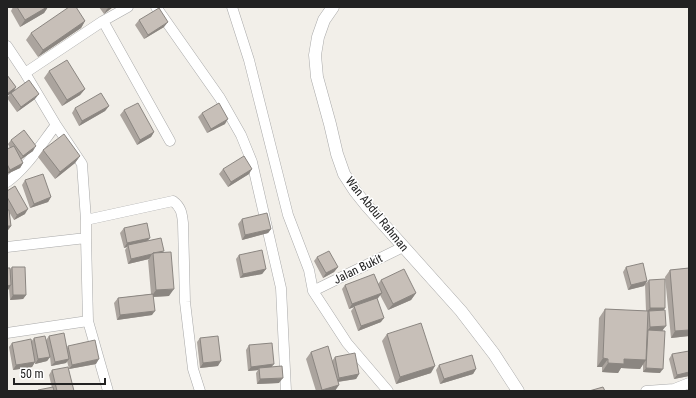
<svg xmlns="http://www.w3.org/2000/svg" width="696" height="398" viewBox="0 0 696 398" font-family="'Roboto Condensed',sans-serif">
<rect width="100%" height="100%" fill="#f2efe9"/>
<g fill="none" stroke-linecap="round" stroke-linejoin="round">
<g stroke="#a9a9a9" stroke-width="11">
<path id="minor" d="M156,7L220,98L241,135L252,162L281,288L286,391
M232,7L249,60L288,215L309,270L313,291L347,343L388,391
M103,21L170,141
M7,46L25,73L56,125L82,164L86,220V238L88,321L108,391
M25,73L103,21L128,7
M7,182C26,169 42,143 56,125
M86,220L173,201C181,207 182,213 183,223L185,302L193,369L200,391
M7,247L86,238
M313,291L403,247
M7,333L88,321
M646,391L674,389L689,383"/>
</g>
<g stroke="#a9a9a9" stroke-width="13">
<path id="tertiary" d="M333,7L324,20L318,37L315,55L317,77L330,124L337,154L344,174L355,191L367,206L461,311L494,354L518,391"/>
</g>
<use href="#minor" stroke="#fff" stroke-width="10"/>
<use href="#tertiary" stroke="#fff" stroke-width="12"/>
</g>
<path fill="#aba49e" d="M13,7H48L44,13L20,27L11,11Z
M99,7H113L104,14Z
M139,20L164,27L144,39L135,25Z
M85,21L81,28L38,57L26,40L31,33Z
M49,71L85,89L80,95L62,106L44,78Z
M7,75L16,87L14,91L35,99L17,112L7,98L10,94L7,96Z
M109,106L105,111L79,126L72,113L75,108Z
M124,110L154,132L151,137L137,145L120,115Z
M202,113L225,124L207,133L198,117Z
M11,140L33,151L21,159L23,163L20,168L7,174V149L10,148L8,144Z
M43,150L80,156L75,163L55,179L38,157Z
M223,169L249,174L228,187L219,174Z
M25,180L51,197L48,202L30,208L22,185Z
M7,191L25,214L14,220L9,212L11,226L8,230V210L7,208Z
M242,219L271,229L268,233L242,240L238,224Z
M124,228L148,241L161,238L169,296L153,297L152,315L117,320L114,303L118,298L151,294L148,260L149,259L128,264L125,250L127,247L124,248L120,233Z
M239,255L266,269L262,274L240,278L236,259Z
M317,257L338,267L334,272L323,278L314,261Z
M12,267L26,295L23,299L10,300L9,288L8,290H7V268L10,270Z
M626,267L647,281L644,286L628,290L623,272Z
M689,268V336L671,338L665,277L670,270Z
M381,280L416,293L411,300L388,310L380,295L378,298H377L381,322L358,331L351,311L354,307L349,309L342,289L345,285L378,284Z
M649,280L664,310L660,373L643,372V364L640,369L621,368L618,373L602,372V367H597L599,318L605,309L646,311L645,284Z
M387,334L431,373L396,384L382,341Z
M49,336L67,348L68,346L96,364L69,369L67,361L66,363L51,366L50,357L47,361L35,364V362L32,367L13,370L9,347L12,343L31,342L34,338L46,340Z
M200,338L218,366L200,368L197,342Z
M249,345L272,367L279,383L257,384L256,373L258,370L248,371L246,350Z
M311,352L332,361L335,357L359,374L356,379L338,382L335,391H316L306,359Z
M672,354L689,376L674,379L669,359Z
M439,365L476,369L473,374L440,384L436,370Z
M52,370L74,391H37L38,390L52,388L49,375Z"/>
<path fill="#8b8681" d="M47,7H48L44,13L20,27L25,20Z
M110,7H113L104,14L107,9Z
M85,21L81,28L38,57L43,50Z
M168,22L164,27L144,39L148,35Z
M16,87L13,92L7,96V94Z
M85,89L80,95L62,106L67,100Z
M39,94L35,99L17,112L21,107Z
M109,106L105,111L79,126L82,121Z
M228,119L225,124L207,133L211,129Z
M154,132L151,137L137,145L140,140Z
M36,146L33,151L19,161L23,156Z
M80,156L75,163L55,179L60,172Z
M23,163L20,168L7,174L10,170Z
M252,169L249,174L228,187L231,182Z
M51,197L48,202L30,208L34,204Z
M28,209L25,214L14,220L17,215Z
M7,226H11L8,230L7,231Z
M271,229L268,233L242,240L245,235Z
M150,238L146,243L128,245L127,247L124,248L127,243Z
M152,254L149,259L128,264L131,259Z
M338,267L334,272L323,278L326,273Z
M266,269L262,274L240,278L243,274Z
M647,281L644,286L628,290L631,285Z
M11,285L8,290H7V286Z
M174,289L169,296L151,297L156,290Z
M382,293L378,298L349,309L352,304Z
M416,293L411,300L388,310L393,304Z
M13,295H26L23,299L10,300Z
M650,308H665L662,313L649,311L648,313H646Z
M155,311L152,315L117,320L120,315Z
M384,318L381,322L358,331L361,326Z
M666,326L662,331L647,332L650,327Z
M689,330V336L671,338L675,331Z
M50,357L47,361L35,364L38,359Z
M603,358L608,359L602,367H597Z
M69,359L66,363L51,366L55,362Z
M99,359L96,364L69,369L72,365Z
M624,359L646,360L640,369L621,368L618,373L602,372L608,363Z
M221,361L218,366L200,368L203,363Z
M35,362L32,367L13,370L16,365Z
M274,364L270,369L259,368L258,370L248,371L251,367Z
M435,366L431,373L396,384L400,377Z
M646,368L663,369L660,373L643,372Z
M476,369L473,374L440,384L444,379Z
M689,372V376L674,379L677,375Z
M359,374L356,379L336,382L339,378Z
M283,378L279,383L257,384L260,379Z
M339,385L335,391H322V390Z"/>
<path fill="#c7bfb8" stroke="#8b8681" d="M17,7H47L25,20Z
M69,7H76L85,21L43,50L31,33Z
M159,8L168,22L148,35L139,20Z
M67,60L85,89L67,100L49,71Z
M7,75L16,87L7,94Z
M29,80L39,94L21,107L11,93Z
M101,93L109,106L82,121L75,108Z
M138,103L154,132L140,140L124,110Z
M219,103L228,119L211,129L202,113Z
M24,130L36,146L23,156L11,140Z
M64,134L80,156L60,172L43,150Z
M14,146L23,163L10,170L7,164V149Z
M244,156L252,169L231,182L223,169Z
M43,174L51,197L34,204L25,180Z
M15,186L28,209L17,215L7,197V191Z
M7,210H9L11,226H7Z
M267,213L271,229L245,235L242,219Z
M147,223L150,238L127,243L124,228Z
M161,238L164,251L153,253L152,254L131,259L128,245Z
M262,250L266,269L243,274L239,255Z
M329,251L338,267L326,273L317,257Z
M171,252L174,289L156,290L153,253Z
M643,263L647,281L631,285L626,267Z
M12,267H25L26,295H13Z
M7,268H10L11,285L7,286Z
M689,268V330L675,331L670,270Z
M404,269L416,293L393,304L381,280Z
M374,274L382,293L352,304L345,285Z
M665,279V308H650L649,280Z
M153,294L155,311L120,315L118,298Z
M377,298L384,318L361,326L354,306Z
M605,309L648,311L646,360L624,359V364L608,363V359L603,358Z
M665,310L666,326L650,327L649,311Z
M421,323L435,366L400,377L387,334Z
M648,330L665,331L663,369L646,368Z
M64,333L69,359L55,362L49,336Z
M45,336L50,357L38,359L34,338Z
M218,336L221,361L203,363L200,338Z
M31,339L35,362L16,365L12,343Z
M95,340L99,359L72,365L68,346Z
M272,343L274,364L251,367L249,345Z
M328,346L339,385L322,390L311,352Z
M689,351V372L677,375L672,354Z
M355,353L359,374L339,378L335,357Z
M472,355L476,369L444,379L439,365Z
M282,366L283,378L260,379L259,368Z
M68,367L74,391H57L52,370Z
M53,387L54,391H38V390Z
M603,387L605,391H589Z"/>
<g text-anchor="middle" dominant-baseline="central" stroke-width="3" stroke-linejoin="round" paint-order="stroke">
<g font-size="12" fill="#222" stroke="#fff">
<text transform="translate(377 214) rotate(51)">Wan Abdul Rahman</text>
<text transform="translate(358 269) rotate(-26)">Jalan Bukit</text>
</g>
</g>
<rect width="696" height="398" fill="none" stroke="#222222" stroke-width="16"/>
<path d="M14 378v6h91v-6" fill="none" stroke="#222222" stroke-width="2"/>
<text x="20" y="378" font-size="12" fill="#222222" stroke="#ffffff" stroke-width="3" paint-order="stroke">50 m</text>
</svg>
